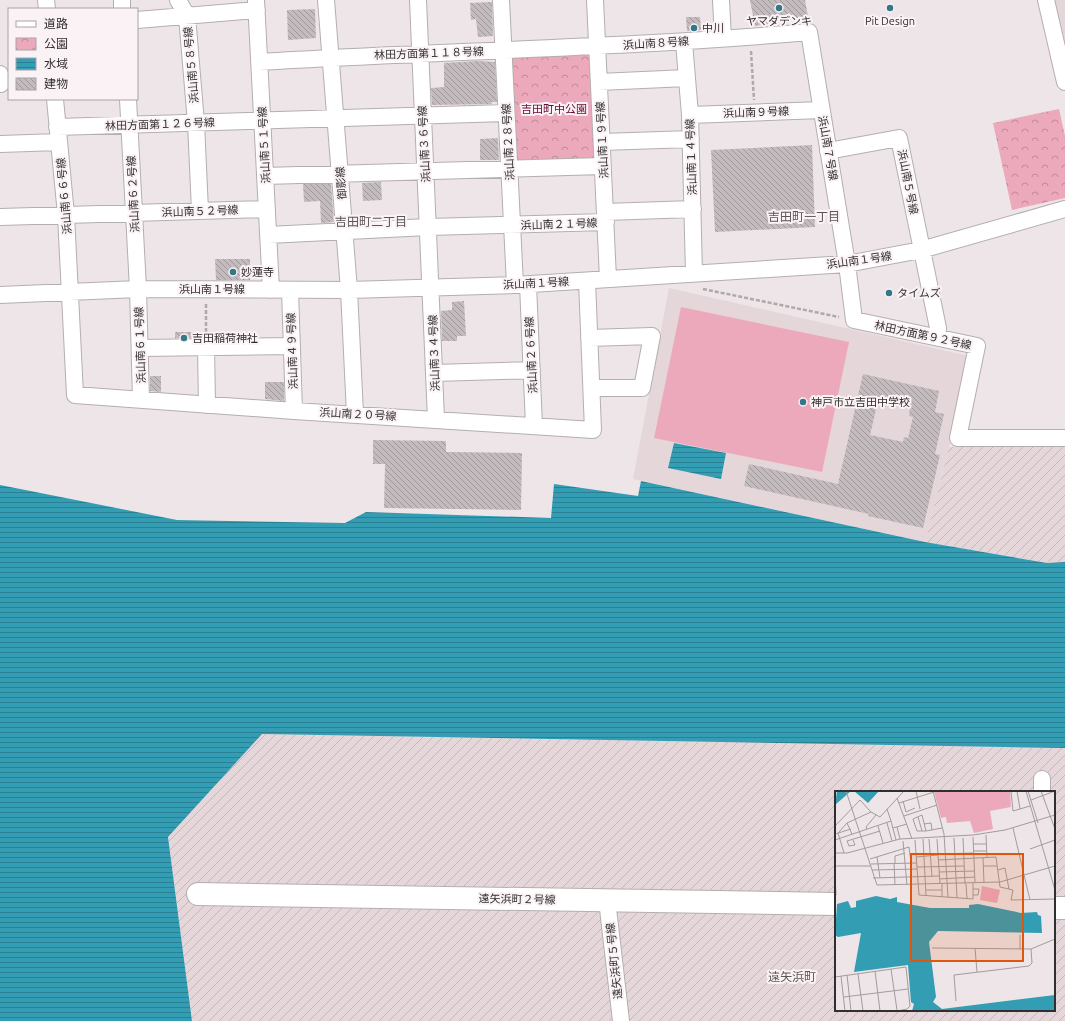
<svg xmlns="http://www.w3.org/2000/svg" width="1065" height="1021" viewBox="0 0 1065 1021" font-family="Ubuntu,'Noto Sans JP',sans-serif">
<defs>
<pattern id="industrial-furrows" width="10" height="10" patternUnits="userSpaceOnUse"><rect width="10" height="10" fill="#e5d6da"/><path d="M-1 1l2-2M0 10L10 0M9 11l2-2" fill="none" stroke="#c5b8bb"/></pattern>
<pattern id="park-crowns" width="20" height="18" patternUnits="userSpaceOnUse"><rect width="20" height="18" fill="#eca9bc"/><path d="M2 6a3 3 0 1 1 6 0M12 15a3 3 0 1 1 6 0" fill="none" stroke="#c08a99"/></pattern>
<pattern id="water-rules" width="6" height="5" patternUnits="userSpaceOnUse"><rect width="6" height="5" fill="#339db4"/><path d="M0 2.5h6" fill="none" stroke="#2c8093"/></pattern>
<pattern id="building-back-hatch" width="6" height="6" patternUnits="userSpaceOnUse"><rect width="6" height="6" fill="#c3bbbd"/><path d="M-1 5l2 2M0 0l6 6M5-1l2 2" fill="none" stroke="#9f989a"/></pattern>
</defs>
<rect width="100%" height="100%" fill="#ede5e7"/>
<path fill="#e5d6da" d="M1051,0H1065V48Z
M669,288L969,356L949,447L925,542L633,479Z"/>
<path fill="url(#industrial-furrows)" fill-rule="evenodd" d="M1065,444V562L1048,563L925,542L949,447Z
M261,734L1065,748V1021H192L168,837ZM836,792H1054V1010H836Z"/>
<path fill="url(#park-crowns)" d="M591,51L599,166L515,165L509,56Z
M1059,109L1065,136V198L1012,210L993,123Z"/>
<path fill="#eca9bc" d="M681,307L849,342L822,472L654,438Z"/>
<path fill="url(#water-rules)" d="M674,443L726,453L721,479L668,468Z
M641,481L925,542L1047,563L1065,562V748L262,734L168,837L192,1021H0V485L177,520L345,523L366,512L551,518L554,484L638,496Z"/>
<path fill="url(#building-back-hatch)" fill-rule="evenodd" d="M750,0H805L808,16L755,26Z
M492,2L493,36L478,37L476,19L471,20L470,3Z
M315,9L316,38L288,40L287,10Z
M686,17H700L701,30L687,31Z
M478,61L495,62L497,102H491L492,104L432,105L431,88L444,87V63Z
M498,138L499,160H480V139Z
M812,145L815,227L715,232L711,150Z
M381,182L382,200L363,201L362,183Z
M303,184H331L334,222L321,223L320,201L304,202Z
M215,259H250V280H216Z
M464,301L466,336H457V341H442L441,311L452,310V302Z
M175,332H193V338H175Z
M863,374L939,391L935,412L944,414L935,454L940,455L923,528L868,516L869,514L744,486L749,464L838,484ZM887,402L910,407L909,416L913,417L908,438L904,437L903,442L870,435L877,405L886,407Z
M150,376H161V392L150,391Z
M265,382H284V401L265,399Z
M373,440L446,441V452L522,453L521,510L384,508L385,464H373Z"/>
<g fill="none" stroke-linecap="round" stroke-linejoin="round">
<g stroke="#b5aeb0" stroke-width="18">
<path id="street" d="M46,0L47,9
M122,0V9
M178,0L187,16L196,123L200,211
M256,0L271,290
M326,0L349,290L355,414
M418,0L436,419
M501,0L515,285
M595,0L608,279
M721,0L723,39
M1046,0L1065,82
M137,20L257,10
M684,42L690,115L694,273
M259,62C443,51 626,48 809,32L847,264L854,320L977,346L958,438H1065
M0,74L1,84
M599,82L687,78
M55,99L66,215L75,395L294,411L593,430L587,281
M128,99L138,289L141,400
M690,115L821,110
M57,127L506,113
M602,142L691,139
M0,144L59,142
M828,151L899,138L938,328L937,337
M265,176L603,166
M605,212L693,209
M0,217L267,209
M268,235L428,227L606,222
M528,284L534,426
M290,290L294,411
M0,295L138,289L349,290L515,285L847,264L921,250L1065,209
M589,338L652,336L642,388H592
M206,347L207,405
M140,348L292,346
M434,373L532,370
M1042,779V792
M607,900L621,1021"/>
</g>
<g stroke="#b5aeb0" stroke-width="24">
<path id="secondary" d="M198,894L836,904
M1054,908H1065"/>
</g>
<path stroke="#afa9aa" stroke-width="2.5" stroke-dasharray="4 2" stroke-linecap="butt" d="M751,51L754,100
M521,113L586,110
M703,289L839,317
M206,304V333"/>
<use href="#street" stroke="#fff" stroke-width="16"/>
<use href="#secondary" stroke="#fff" stroke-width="22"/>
</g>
<g fill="#347888" stroke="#faf2f4" stroke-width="1.5">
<circle cx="779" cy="8" r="4"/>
<circle cx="890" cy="8" r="4"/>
<circle cx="694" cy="28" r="4"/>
<circle cx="233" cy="272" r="4"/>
<circle cx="889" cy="293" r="4"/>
<circle cx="184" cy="338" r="4"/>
<circle cx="803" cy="402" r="4"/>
</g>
<g text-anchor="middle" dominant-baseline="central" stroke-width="4" stroke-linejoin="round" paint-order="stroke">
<g font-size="11" fill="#312e2f" stroke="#faf2f4" text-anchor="start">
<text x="779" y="21" text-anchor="middle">ヤマダデンキ</text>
<text x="890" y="21" text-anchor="middle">Pit Design</text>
<text x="702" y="28">中川</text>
<text x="241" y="272">妙蓮寺</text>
<text x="897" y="293">タイムズ</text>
<text x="192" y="338">吉田稲荷神社</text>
<text x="811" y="402">神戸市立吉田中学校</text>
</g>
<g font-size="11" fill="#312e2f" stroke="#faf2f4">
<text transform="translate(656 43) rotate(-4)">浜山南８号線</text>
<text transform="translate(429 53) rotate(-2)">林田方面第１１８号線</text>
<text transform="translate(191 65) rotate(-95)">浜山南５８号線</text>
<text transform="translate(756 112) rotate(-2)">浜山南９号線</text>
<text transform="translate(160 124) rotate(-2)">林田方面第１２６号線</text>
<text transform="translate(602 140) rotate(-93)">浜山南１９号線</text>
<text transform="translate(508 142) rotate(-93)">浜山南２８号線</text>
<text transform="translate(424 144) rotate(-93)">浜山南３６号線</text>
<text transform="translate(264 145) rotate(-93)">浜山南５１号線</text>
<text transform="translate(828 148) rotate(80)">浜山南７号線</text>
<text transform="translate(691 157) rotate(-92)">浜山南１４号線</text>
<text transform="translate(908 182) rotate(79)">浜山南５号線</text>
<text transform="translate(341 183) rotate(-94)">御影線</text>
<text transform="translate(133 194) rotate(-93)">浜山南６２号線</text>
<text transform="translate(64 196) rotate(-95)">浜山南６６号線</text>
<text transform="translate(200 211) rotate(-2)">浜山南５２号線</text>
<text transform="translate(559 224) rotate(-2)">浜山南２１号線</text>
<text transform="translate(859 260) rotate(-8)">浜山南１号線</text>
<text transform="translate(536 283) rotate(-3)">浜山南１号線</text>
<text x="212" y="289">浜山南１号線</text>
<text transform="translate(923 335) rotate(12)">林田方面第９２号線</text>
<text transform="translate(140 345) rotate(-92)">浜山南６１号線</text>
<text transform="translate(292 351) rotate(-92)">浜山南４９号線</text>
<text transform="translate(434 353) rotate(-92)">浜山南３４号線</text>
<text transform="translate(531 355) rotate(-93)">浜山南２６号線</text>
<text transform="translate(358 414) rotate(3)">浜山南２０号線</text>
<text transform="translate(517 899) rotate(1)">遠矢浜町２号線</text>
<text transform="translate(614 961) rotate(-96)">遠矢浜町５号線</text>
</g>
<g font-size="11" fill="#630a33" stroke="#faf2f4">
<text x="554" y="109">吉田町中公園</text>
</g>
<g font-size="12" fill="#5c5657" stroke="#faf2f4">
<text x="804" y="216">吉田町一丁目</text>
<text x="371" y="221">吉田町二丁目</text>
<text x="792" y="976">遠矢浜町</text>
</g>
</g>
<g transform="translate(835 791)">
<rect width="220" height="220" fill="#ede5e7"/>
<path d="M99,0H175L176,16L155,20L158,38L139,42L135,30L112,32L111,26L106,27Z" fill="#eca9bc"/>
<path d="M117,0H134L136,14L119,16ZM147,95L165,99L162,112L145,109Z" fill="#eca9bc"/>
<path d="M2,0H16L0,14ZM19,0H44L33,12ZM41,105L55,108L62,106V111L95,117H134V114L143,113L186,122L202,121L203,124L206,125L207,142L103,140L94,151L101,206L98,211L107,218L220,204V220H77L79,213L76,211L73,174L19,181L26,142L3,146L0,144L2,113L13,110L16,117L21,116V110Z" fill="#339db4"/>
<path fill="none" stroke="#a29c9d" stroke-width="1" d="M11,0L42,94L165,91L220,75M81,0L85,18M98,0L109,43L113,106M176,0L178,20L185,18M182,0L185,18L195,15M191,0L220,99M193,0L203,32M206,0L220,38M62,7L77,48M196,9L220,0M68,10L71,21L80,17M64,12L99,1M52,18L56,30M69,25L102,14M83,26L87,40M12,32L17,43M52,32L57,50M89,33L96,32L97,39M0,35L25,9L36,21M43,35L48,52M62,36L65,48M58,37L72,33M178,37L195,109M32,38L31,36L41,24M91,40L87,24L78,28L82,40H91L107,37M0,43L16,38M151,44L152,67M138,46L140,92M119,47L122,107M128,47L130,93M88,48L91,105M94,48L97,85M102,48L105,93M0,49L56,30L61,49M18,49L20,54L14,55L12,50L45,40M80,49L84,104L138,108V92M68,50L72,94M138,53H151M195,58L220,49M138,60H151M0,62H12L65,48L138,44L170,39L220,24M9,62L3,42L12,32L36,21L45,26L69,0M103,63L138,62M42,66L45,87M81,66L103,64M148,67L149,92M35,68L74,56L76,72M103,69L161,66L165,96L178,99L176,109L220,108M59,72L60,94M60,72V65L70,62M36,73L82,72M0,75H36M148,75H162M82,76L129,75M37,79L82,78M163,79L170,77L174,98M104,81L139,80M0,84L1,104M38,87L104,85M104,88L140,86M107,93V106M131,93L132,108M138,98H144L143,104H138M91,99H107M185,144V158M97,157L196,158L197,172L194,175L119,184L121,210M140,157L142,181M196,158L220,148M56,178L62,219M40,180L45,220M23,183L28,220M12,184L16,220M6,185L10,220M0,186L71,176L75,215L72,218L62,220M9,206L73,198"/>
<path fill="#df570e" fill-opacity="0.15" stroke="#df570e" stroke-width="2" d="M76,63H188V170H76Z"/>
<rect width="220" height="220" fill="none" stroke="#312e2f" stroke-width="2"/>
</g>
<rect x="8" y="8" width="130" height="92" fill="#faf2f4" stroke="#aaa4a5"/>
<rect x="16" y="21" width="20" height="6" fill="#ffffff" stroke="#aaa4a5"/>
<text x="44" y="28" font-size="12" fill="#312e2f">道路</text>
<rect x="16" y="38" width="20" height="12" fill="url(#park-crowns)" stroke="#aaa4a5"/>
<text x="44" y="48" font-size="12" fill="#312e2f">公園</text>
<rect x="16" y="58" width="20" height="12" fill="url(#water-rules)" stroke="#aaa4a5"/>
<text x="44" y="68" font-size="12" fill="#312e2f">水域</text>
<rect x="16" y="78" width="20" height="12" fill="url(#building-back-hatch)" stroke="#aaa4a5"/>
<text x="44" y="88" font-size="12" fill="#312e2f">建物</text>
</svg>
